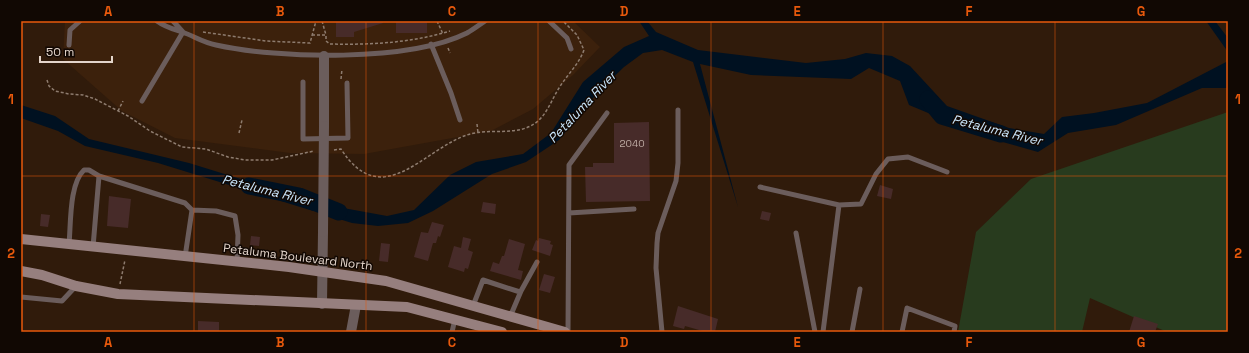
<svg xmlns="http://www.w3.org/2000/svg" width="1249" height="353" viewBox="0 0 1249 353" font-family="'Space Grotesk',sans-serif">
<rect width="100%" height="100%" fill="#301b0b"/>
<path fill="#3c210c" d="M65,21H573L600,47L573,75L533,109L491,131L364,154L290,153L175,138L122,111L63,59Z"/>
<path fill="#283b1e" d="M1228,112V332H1167L1090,298L1082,332H958L976,232L1031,179Z"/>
<path fill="#001121" d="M639,21H647L656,32L698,50L806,63L845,59L866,53L892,56L910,66L947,106L1009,128L1044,134L1062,117L1094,113L1147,103L1228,61V88H1202L1116,125L1068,133L1038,152L999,141L966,119L933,115L909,105L900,81L869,68L851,79L751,75L700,64L738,207L693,62L662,50L643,53L624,67L598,92L559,140L526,162L492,174L433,211L408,223L378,226L352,223L158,163L85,146L58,131L21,118V105L55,116L89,139L189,163L244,180L294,199L387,216L414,210L450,175L476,162L523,154L551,133L583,82L624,47L649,36Z
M1206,21H1215L1228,38V52Z"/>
<path fill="#301b0b" d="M313,201L338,205V220L313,213Z"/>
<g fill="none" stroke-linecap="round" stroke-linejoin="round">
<path stroke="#001121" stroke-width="17" d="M928,99L942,116L1001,134
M249,186L299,196L339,212"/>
</g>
<path fill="#472b29" d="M336,21H383V23L354,32V37H336Z
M396,21H427V33H396Z
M649,122L650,201L586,202L585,167H593V163H614V123Z
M880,185L893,189L891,199L877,196Z
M109,196L131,199L128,228L107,226Z
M483,202L496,204L495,214L481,212Z
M762,211L771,213L769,221L760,219Z
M41,214L50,215L48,227L40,226Z
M432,222L444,225L440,237L438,236L436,243H433L428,261L414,257L421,232L428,233Z
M251,236L260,237L259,246L250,245Z
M463,237L471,239L468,250L473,252L468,269L465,268L464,272L448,267L454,246L461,248Z
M539,238L551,241L550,244L553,245L550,256L532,250L536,240L538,241Z
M509,239L525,244L518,270L523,271L521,280L490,271L493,262L499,264L502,256H504Z
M381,243L390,244L388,262L379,261Z
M544,274L555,277L550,293L539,290Z
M678,306L718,319L715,332H706L685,326L684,329L673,326Z
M1134,316L1158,324L1155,332H1129Z
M198,321L219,322V332H198Z"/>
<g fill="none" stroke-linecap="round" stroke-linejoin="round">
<path stroke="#8e7c6f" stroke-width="1.5" stroke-dasharray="3 2" stroke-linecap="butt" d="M322,21L326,35
M437,21L443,34
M203,32L266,41L310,43L316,21
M312,35H326V41L330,44C370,45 411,43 450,31
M448,48L450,53
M341,79L342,69
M47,80L49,86L55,91L69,94L83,95L95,99L128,116L150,131L182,147L206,149L228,157L245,160H272L314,151
M118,111L123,101
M477,124L478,133
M239,133L242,120
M334,150L341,149C382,213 424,149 467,135C490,127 518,138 538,121C548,112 552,99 559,88C567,75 579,64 584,50L577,35L563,21
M120,284L125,260"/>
<path stroke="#6b5d5c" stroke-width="5" d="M157,21C165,27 173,29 182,32C194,36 202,42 216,45C279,59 409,62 467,33C474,29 479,25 485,21
M173,21L182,31
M549,21L567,38L571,49
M431,44L451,93L460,120
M69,45L70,30L80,21
M303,82V139L348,138L347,83
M142,101L183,32
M99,176L185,203L192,210L185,257
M760,187L839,205L823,332
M839,205L861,204L876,174L888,159L908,157L947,172
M192,210L216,211L235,216L238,235L237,262
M569,213L634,209
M796,233L815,332
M69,244C71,224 69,184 84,170H89L99,176L93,247
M21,297L62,301L76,286
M473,306L483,280L520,292
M510,317L521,291L537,262
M452,332L455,319
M568,332L569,165L607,113
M662,332L656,268L657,243L658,233L676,181L678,163V110
M852,332L860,289
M902,332L907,308L955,326L954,332"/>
<path stroke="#6b5d5c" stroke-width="10" d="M324,126V56
M322,304L323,232
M351,332L356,305"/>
<path stroke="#967f7e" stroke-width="10" d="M21,239L289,267L386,281L565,332
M21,271L42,275L76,286L118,294L407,307L502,332"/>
<path stroke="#6b5d5c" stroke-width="10" d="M323,232L324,126"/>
</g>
<path fill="none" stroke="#e8590c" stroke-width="1" stroke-opacity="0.55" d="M194,21V332M366,21V332M538,21V332M711,21V332M883,21V332M1055,21V332M21,176H1228"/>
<g text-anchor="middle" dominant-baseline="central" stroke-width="3" stroke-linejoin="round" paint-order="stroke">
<g font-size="10" fill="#bdaaa2">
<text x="632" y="143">2040</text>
</g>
<g font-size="12" fill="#e4d5cb" stroke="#110803">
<text transform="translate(298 257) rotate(7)">Petaluma Boulevard North</text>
</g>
<g font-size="13" font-style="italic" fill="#cbe7fd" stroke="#110803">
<text transform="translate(582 107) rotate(-47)">Petaluma River</text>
<text transform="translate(997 130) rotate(14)">Petaluma River</text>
<text transform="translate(267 190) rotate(14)">Petaluma River</text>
</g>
</g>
<rect width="1249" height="353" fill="none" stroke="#110803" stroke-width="44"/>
<path d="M40 56v6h72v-6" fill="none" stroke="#e4d5cb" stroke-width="2"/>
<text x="46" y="56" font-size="12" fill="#e4d5cb" stroke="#110803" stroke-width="3" paint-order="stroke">50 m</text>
<rect x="22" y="22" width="1205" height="309" fill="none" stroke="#e8590c" stroke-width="1.5"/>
<g font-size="13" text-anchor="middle" font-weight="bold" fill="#e8590c">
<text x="108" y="16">A</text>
<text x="280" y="16">B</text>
<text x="452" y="16">C</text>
<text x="624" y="16">D</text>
<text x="797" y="16">E</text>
<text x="969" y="16">F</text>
<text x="1141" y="16">G</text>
<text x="11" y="104">1</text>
<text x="1238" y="104">1</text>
<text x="11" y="258">2</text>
<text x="1238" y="258">2</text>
<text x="108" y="347">A</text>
<text x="280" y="347">B</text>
<text x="452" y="347">C</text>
<text x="624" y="347">D</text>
<text x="797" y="347">E</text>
<text x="969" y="347">F</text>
<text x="1141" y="347">G</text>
</g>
</svg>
